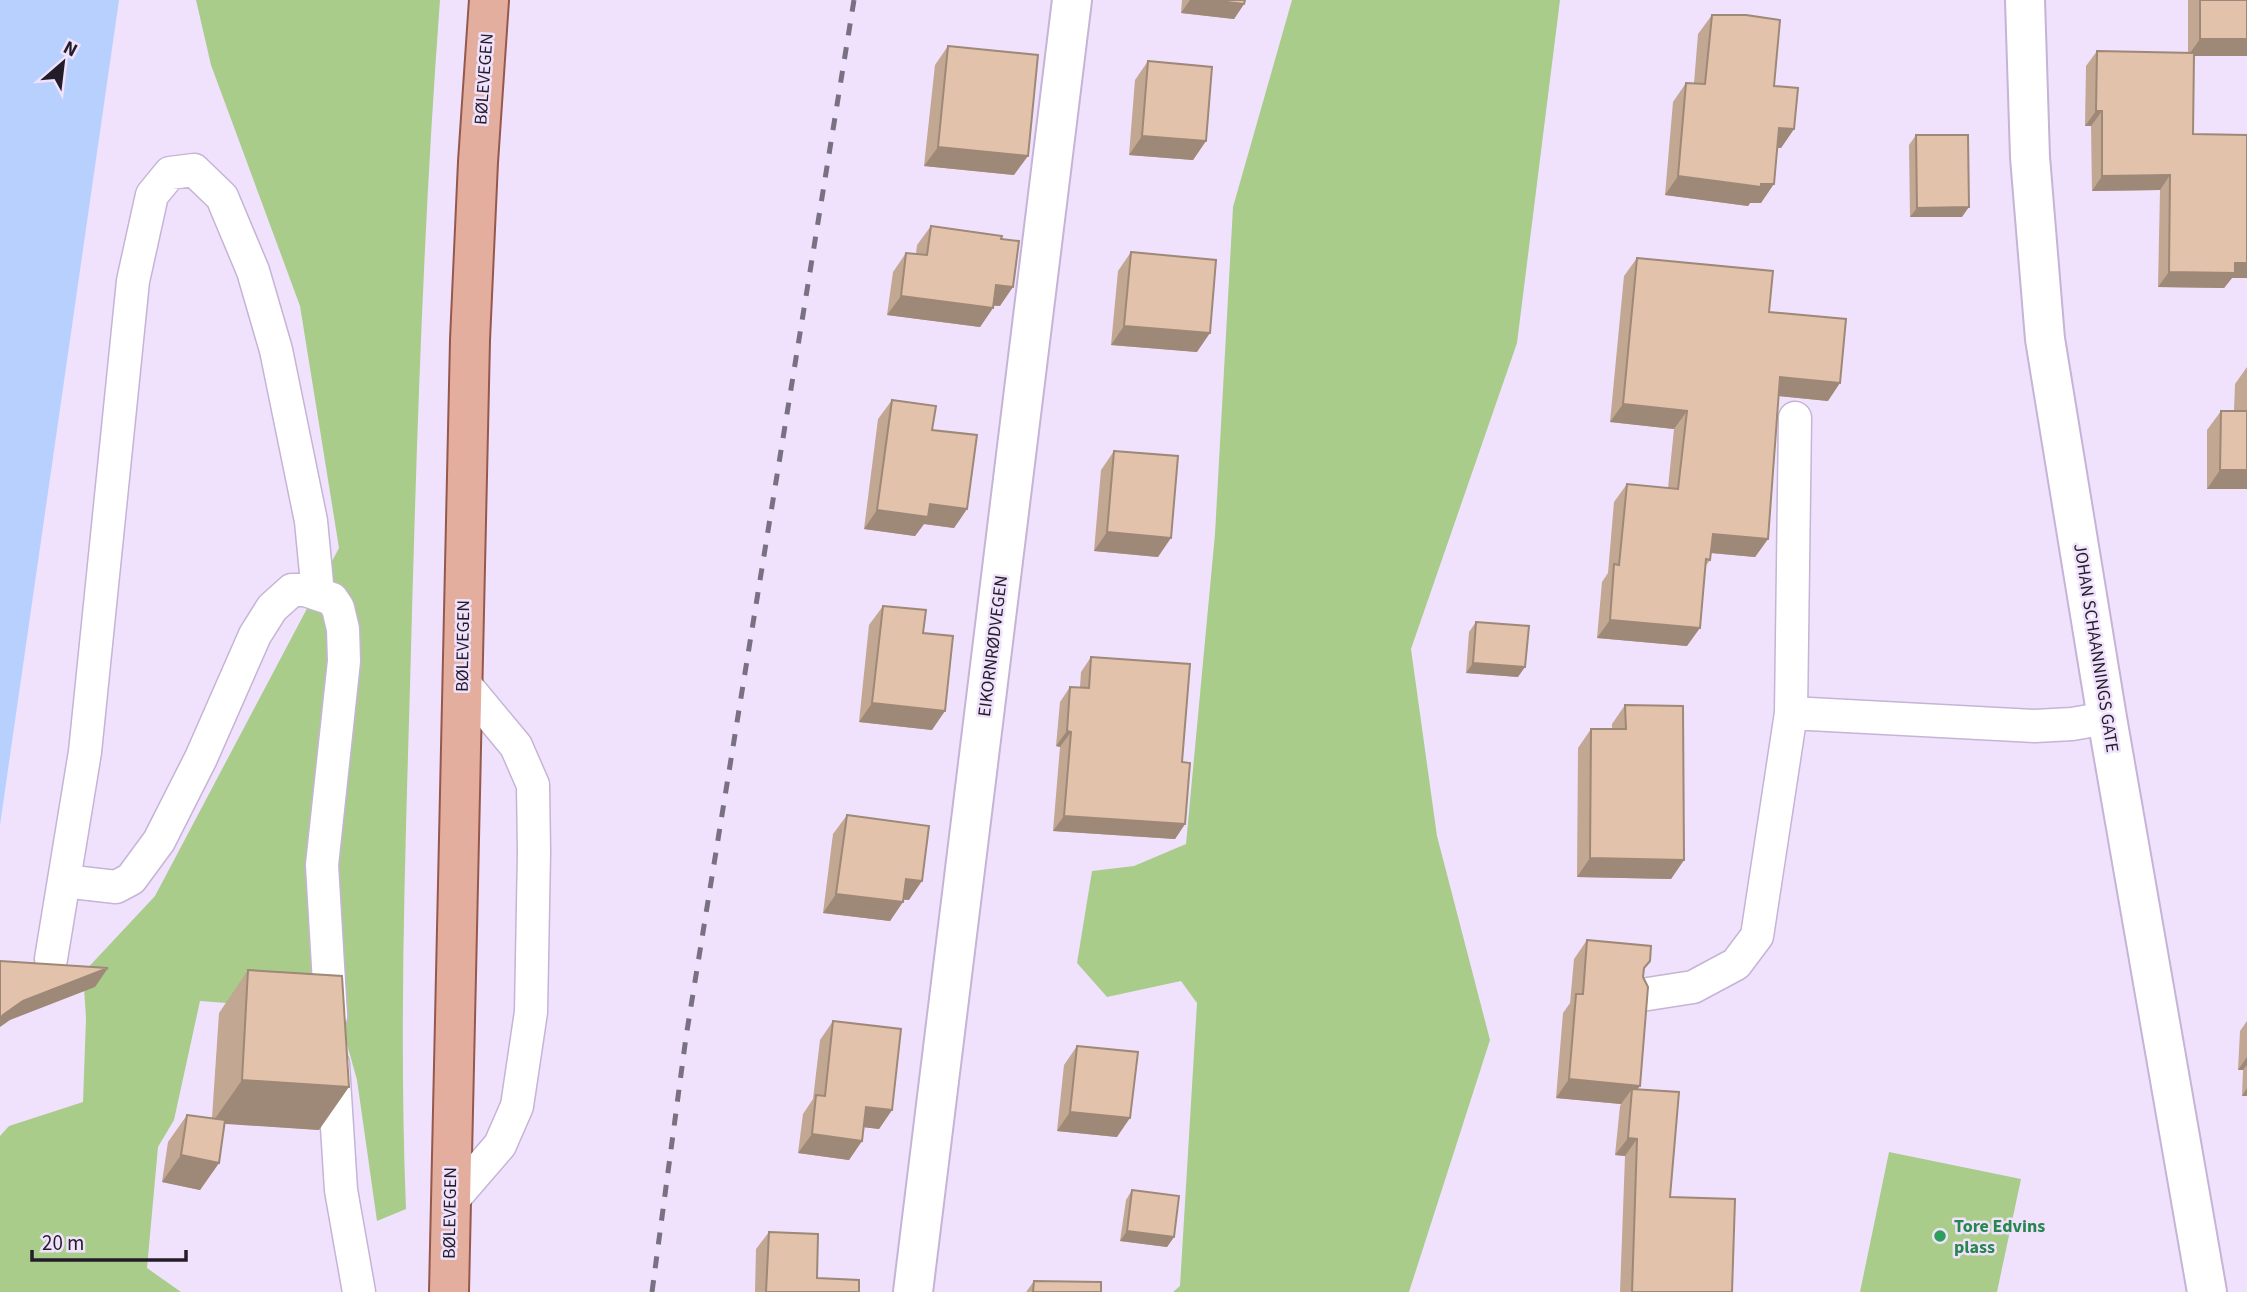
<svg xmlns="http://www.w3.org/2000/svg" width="2247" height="1292" viewBox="0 0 2247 1292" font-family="'Source Sans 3',sans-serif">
<rect width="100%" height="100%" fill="#f0e2fd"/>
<path fill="#a9cc8b" d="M196,0H440C423,228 416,457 410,686C405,860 399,1034 406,1209L377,1221L357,1080L345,1037V1012L200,1001L174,1120L158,1147L147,1268L181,1292H0V1136L9,1126L83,1102L86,1018L83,973L155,896L339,548L300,306L211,65Z
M1292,0H1560L1517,343L1411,649L1437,836L1490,1040L1409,1292H1173L1180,1286L1197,1003L1181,981L1107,997L1077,963L1092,871L1134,866L1186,844L1215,534L1233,207Z
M1889,1152L2021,1179L1997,1292H1860Z"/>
<path fill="#b8d0fe" d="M0,0H119L0,825Z"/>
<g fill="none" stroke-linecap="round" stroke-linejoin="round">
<g stroke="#c5b4d5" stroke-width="35">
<path id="service" d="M1791,713L2035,726L2072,724L2107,718
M64,881L116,887L131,879L159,841L201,758L255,635L272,608L292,590H305L332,599L338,608L343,629L344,661L322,865L331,1016
M51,959L85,752L133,281L152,195L170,173L194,170L222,197L253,271L276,350L311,521L318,594
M1648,994L1693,987L1736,964L1757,936L1791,713L1795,418
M333,1064L341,1190L359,1292
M450,1203L500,1145L517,1106L531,1012L534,852L533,785L516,746L462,681"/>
</g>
<g stroke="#c5b4d5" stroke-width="42">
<path id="minor" d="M2025,0L2030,157L2045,339L2107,718L2207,1292
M913,1292L1072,0"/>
</g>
<g stroke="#95584c" stroke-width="42">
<path id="primary" d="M449,1292L470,340L478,162L489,0"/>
</g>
<use href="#service" stroke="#fff" stroke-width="32"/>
<use href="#minor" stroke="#fff" stroke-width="38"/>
<use href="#primary" stroke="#e4ae9f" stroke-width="38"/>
<path stroke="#797082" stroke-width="5" stroke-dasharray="12 12" stroke-linecap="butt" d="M652,1292L686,1037L854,0"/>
</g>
<path fill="#c2a792" d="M1182,0H1245L1244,4L1234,19L1181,13Z
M2188,0H2247L2194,56L2193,134L2247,135V278H2232L2224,288L2158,287L2160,190L2092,191L2091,126H2085L2086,66L2097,51L2188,53Z
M1712,15L1774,86L1794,129L1781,148H1778L1761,203H1750L1748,206L1665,195L1673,102L1686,83H1694L1698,34Z
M948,46L1014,175L924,166L935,65Z
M1148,61L1206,141L1193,160L1129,155L1135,80Z
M1916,135L1962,217H1910L1909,145Z
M931,226L1000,306H994L993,308L980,327L887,315L893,272L906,253L916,254L917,245Z
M1131,252L1197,352L1111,345L1118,271Z
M1637,258L1769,312L1828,401L1779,396L1768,539L1755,557L1711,553L1710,560L1705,567L1687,646L1597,638L1602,582L1608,573L1614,502L1627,484L1668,488L1674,429L1610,422L1624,276Z
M2247,367V489H2207V430L2221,411H2234L2235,384Z
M892,400L932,430L967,509L954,528L924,524L915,536L864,529L878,419Z
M1114,451L1158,557L1094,551L1101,470Z
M883,606L923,633L932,730L859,722L869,625Z
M1476,622L1518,677L1466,673L1469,632Z
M1091,657L1182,762L1185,824L1175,839L1053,831L1060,747L1056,746L1060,702L1070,687H1080L1081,672Z
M1625,705L1684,860L1671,879L1577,877L1578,748L1591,729H1612V724Z
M847,815L909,900H904L890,921L823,913L833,834Z
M1587,940L1644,969L1637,1089L1670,1197L1732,1292H1620L1625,1156L1615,1155L1620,1106L1621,1104L1556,1098L1563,1013L1570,1003L1574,959Z
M248,970L319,1130L225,1123L219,1163L200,1190L162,1182L168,1142L187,1115L212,1118L219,1013Z
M833,1021L892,1110L879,1129L864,1127L862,1141L849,1160L798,1153L803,1114L813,1099L820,1040Z
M2247,1021V1096H2242L2243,1070H2238L2240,1031Z
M1077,1046L1117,1137L1057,1131L1064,1065Z
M1132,1190L1174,1237L1167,1247L1120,1241L1126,1200Z
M769,1232L817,1278L859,1292H755L756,1249Z
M1034,1281L1101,1292H1026Z"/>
<path fill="#9e8877" d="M1190,0H1210L1244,4L1234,19L1181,13Z
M2200,39H2247V56H2188Z
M2096,111H2102L2091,126H2085Z
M1779,128L1794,129L1781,148L1766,147Z
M1142,136L1206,141L1193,160L1129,155Z
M938,147L1028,156L1014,175L924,166Z
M2170,175L2160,190L2092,191L2102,176Z
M1678,176L1761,184H1774L1761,203H1750L1748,206L1665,195Z
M1969,207L1962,217H1910L1917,208Z
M2235,263H2247V278H2232L2224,288L2158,287L2169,272Z
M996,285L1013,287L1000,306L983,304Z
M901,296L993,308L980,327L887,315Z
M1124,326L1210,333L1197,352L1111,345Z
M1780,377L1840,383L1828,401L1768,395Z
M1623,404L1687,411L1674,429L1610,422Z
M2220,470H2247V489H2207Z
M930,504L967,509L954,528L924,524L915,536L864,529L877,510Z
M1107,532L1171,538L1158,557L1094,551Z
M1713,534L1768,539L1755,557L1700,552Z
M1610,620L1700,628L1687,646L1597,638Z
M1473,663L1525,667L1518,677L1466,673Z
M872,703L945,711L932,730L859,722Z
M1067,731L1071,732L1060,747L1056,746Z
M1064,816L1185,824L1175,839L1053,831Z
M1590,858L1684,860L1671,879L1577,877Z
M906,879L922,881L909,900L893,898Z
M836,894L903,902L890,921L823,913Z
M108,968L95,987L10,1020L0,1027V1019L3,1015L23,1001Z
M2247,1057V1065L2243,1070H2238Z
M1569,1079L1640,1086L1631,1098L1632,1089L1621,1104L1556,1098Z
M242,1080L349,1087L319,1130L212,1123Z
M2247,1088V1096H2242Z
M866,1107L892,1110L879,1129L853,1126Z
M1070,1112L1130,1118L1117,1137L1057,1131Z
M812,1134L862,1141L849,1160L798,1153Z
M1628,1138L1637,1139L1625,1156L1615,1155Z
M181,1155L219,1163L200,1190L162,1182Z
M1127,1231L1174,1237L1167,1247L1120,1241Z"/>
<path fill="#e2c2aa" stroke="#9e8877" stroke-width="2" d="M1210,0H1245L1244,4Z
M2200,0H2247V39H2200Z
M1712,15H1746L1780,20L1774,86L1798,88L1794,129L1779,128L1774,184H1761V187L1678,176L1686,83L1705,84Z
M948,46L1038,55L1028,156L938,147Z
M2097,51L2194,53L2193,134L2247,135V263H2235V273L2169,272L2170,175L2102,176V111H2096Z
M1148,61L1212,67L1206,141L1142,136Z
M1916,135H1968L1969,207L1917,208Z
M931,226L1002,236L1001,239L1019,241L1013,287L996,285L993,308L901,296L906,253L927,255Z
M1131,252L1216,260L1210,333L1124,326Z
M1637,258L1773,271L1769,312L1846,319L1840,383L1780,377L1768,539L1713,534L1710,560L1706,559L1700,628L1610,620L1614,564L1619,565L1627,484L1678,489L1687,411L1623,404Z
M892,400L936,406L932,430L977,435L967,509L930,504L928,517L877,510Z
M2221,411H2247V470H2220Z
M1114,451L1178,456L1171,538L1107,532Z
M883,606L926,610L923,633L953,636L945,711L872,703Z
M1476,622L1529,626L1525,667L1473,663Z
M1091,657L1190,664L1182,762L1190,763L1185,824L1064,816L1071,732L1067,731L1070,687L1089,688Z
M1625,705L1683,706L1684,860L1590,858L1591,729H1626Z
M847,815L929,826L922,881L906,879L903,902L836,894Z
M1587,940L1651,946L1650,961L1644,968L1643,977L1648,987L1640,1086L1569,1079L1576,994H1583Z
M0,961L108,968L23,1001L3,1015L0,1019Z
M248,970L342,976L349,1087L242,1080Z
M833,1021L901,1029L892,1110L866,1107L862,1141L812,1134L816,1095L825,1096Z
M1077,1046L1138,1052L1130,1118L1070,1112Z
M1632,1089L1679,1092L1670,1197L1735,1199L1732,1292H1632L1637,1139L1628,1138Z
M187,1115L225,1120L219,1163L181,1155Z
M1132,1190L1179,1196L1174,1237L1127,1231Z
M769,1232L818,1234L817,1278L859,1280V1292H766Z
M1034,1281L1101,1282V1292H1033Z"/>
<circle fill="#2e9e5b" stroke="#f0e2fd" stroke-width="2.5" cx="1940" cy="1236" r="7"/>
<g text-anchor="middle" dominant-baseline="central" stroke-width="5" stroke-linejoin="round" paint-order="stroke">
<g font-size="18" fill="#231d29" stroke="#f0e2fd">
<text transform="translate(484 79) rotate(-86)">BØLEVEGEN</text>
<text transform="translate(463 646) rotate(-89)">BØLEVEGEN</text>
<text transform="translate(993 646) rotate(-83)">EIKORNRØDVEGEN</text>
<text transform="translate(2096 648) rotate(81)">JOHAN SCHAANNINGS GATE</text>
<text transform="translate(450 1213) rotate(-89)">BØLEVEGEN</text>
</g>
<g font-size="18" font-weight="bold" fill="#27864d" stroke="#f0e2fd" text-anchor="start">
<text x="1954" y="1226">Tore Edvins<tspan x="1954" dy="21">plass</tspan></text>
</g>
</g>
<g transform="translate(63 63) rotate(28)" stroke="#f0e2fd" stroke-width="5" paint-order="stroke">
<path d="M0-5L12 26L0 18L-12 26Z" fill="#231d29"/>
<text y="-10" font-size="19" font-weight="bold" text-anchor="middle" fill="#231d29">N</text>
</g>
<path d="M32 1250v10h154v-10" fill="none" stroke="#231d29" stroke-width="3.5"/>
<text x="42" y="1250" font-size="21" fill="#231d29" stroke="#f0e2fd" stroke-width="5" paint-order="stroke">20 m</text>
</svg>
